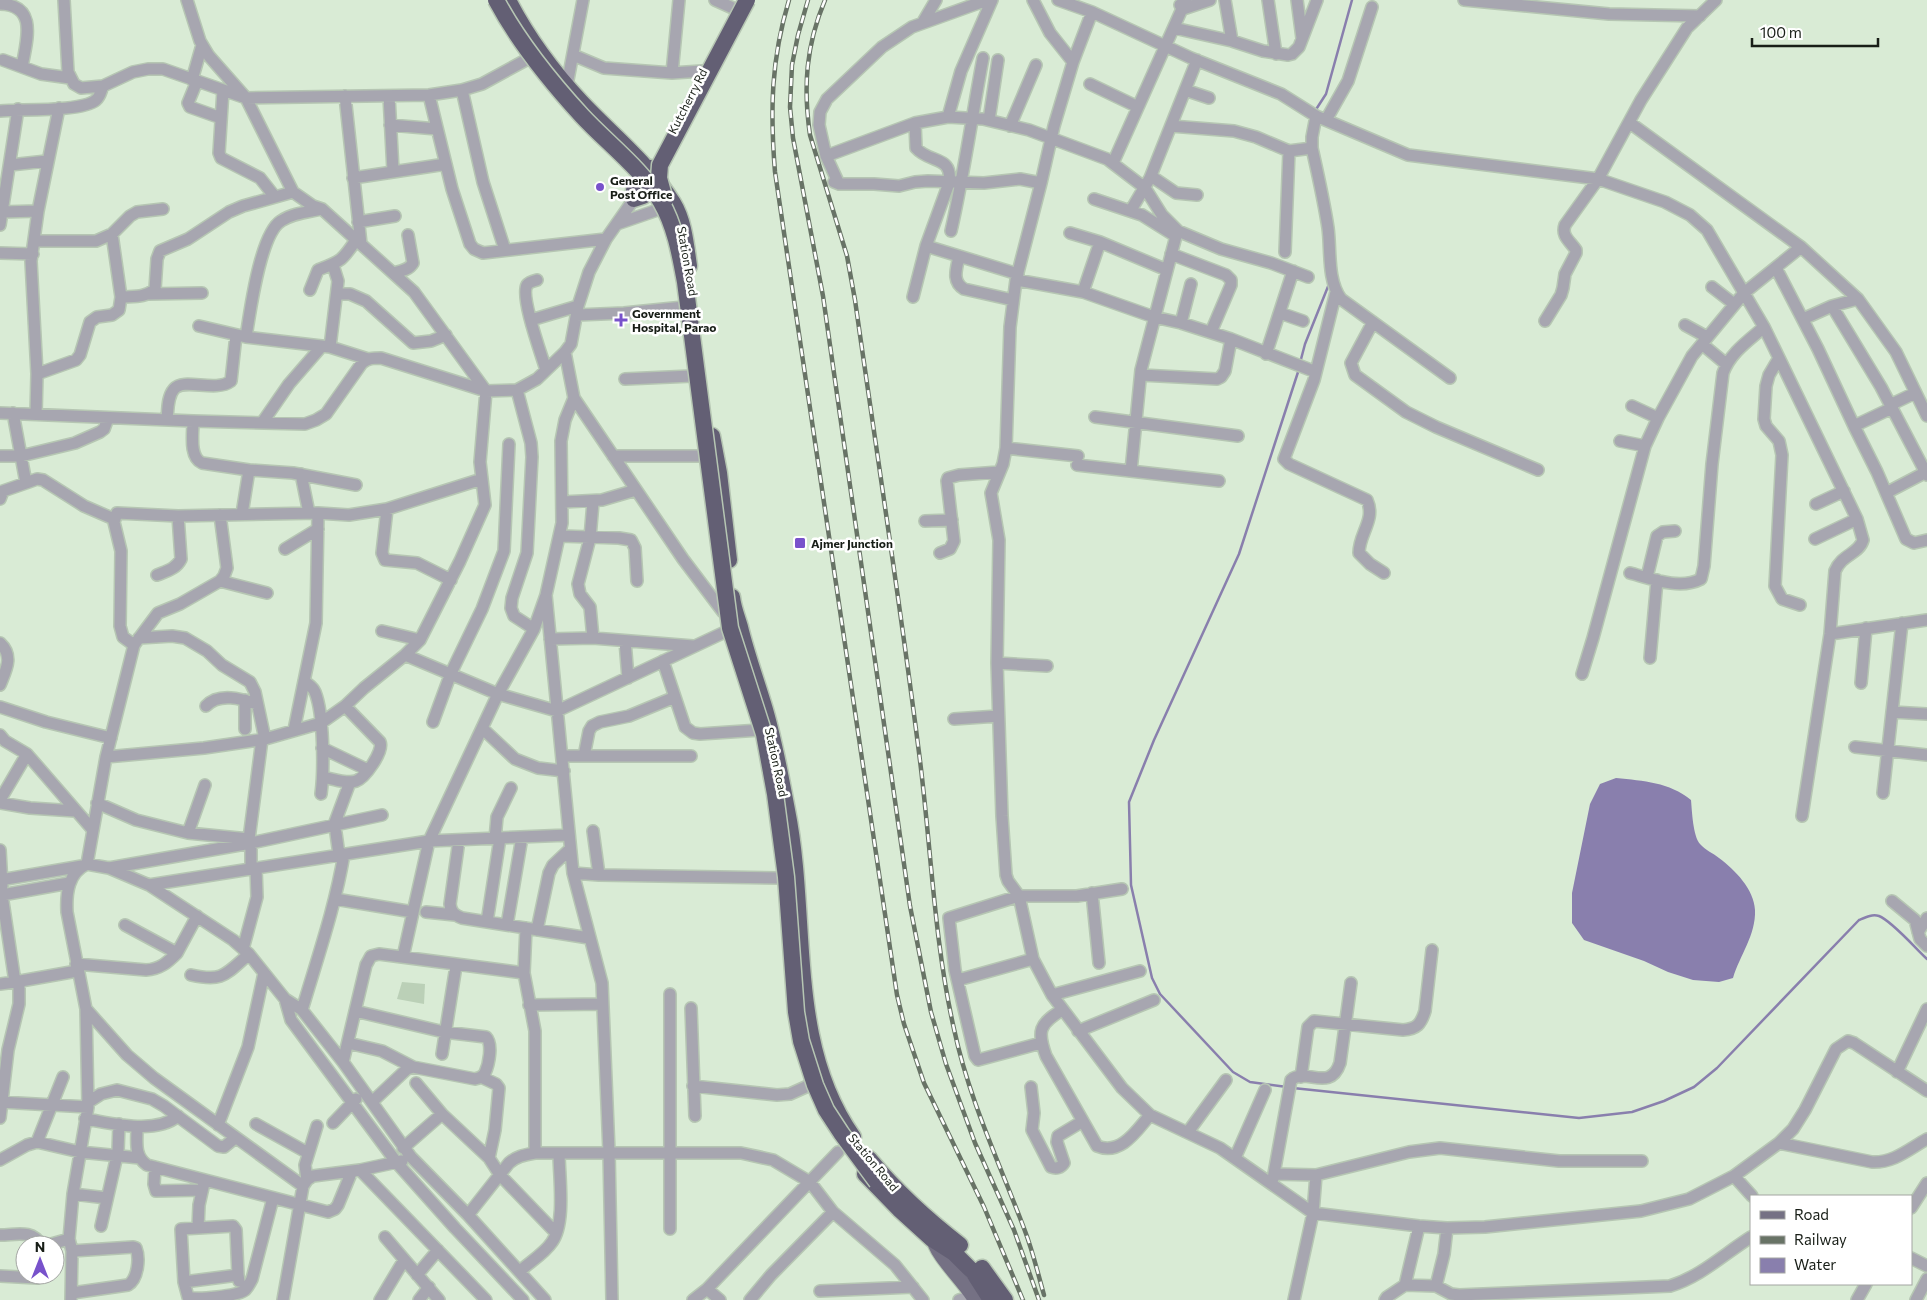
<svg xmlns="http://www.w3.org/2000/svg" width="1927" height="1300" viewBox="0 0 1927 1300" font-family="Commissioner,sans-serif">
<rect width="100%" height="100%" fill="#d9ebd5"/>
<path fill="#bbd0b7" d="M402,982L425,984L424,1004L397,999Z"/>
<path fill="#897fad" d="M1616,778C1644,781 1669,782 1691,800C1692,811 1693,836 1700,844C1705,850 1713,853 1719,858C1735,870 1754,889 1755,910C1756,935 1740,955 1733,978L1719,982L1693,980L1668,972L1644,961L1584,940L1572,923V893L1590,804L1600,784Z"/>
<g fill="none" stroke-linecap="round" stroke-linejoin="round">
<path stroke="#897fad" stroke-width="2.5" d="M1315,111L1326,94L1352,0
M1300,363L1305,344L1329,284
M1287,1087L1250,1082L1233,1072L1160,994L1152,978L1131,885L1129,802L1154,740L1239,554L1299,369
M1293,1088L1579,1118L1632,1112L1664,1101L1694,1087L1717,1068L1859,920C1866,917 1872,914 1879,916C1892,921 1916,949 1927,959"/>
<g stroke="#b6c6b3" stroke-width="14">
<path id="minor" d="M64,0L68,72L74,84L81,88L103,86L133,72L148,69H163L246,98L293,192L313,206L322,209L414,292L486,391L480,462L482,479L387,509L349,515L318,513L178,516L117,513L114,522L121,551L120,626L123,637L134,645
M187,0L200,41L209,56L246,98L429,95L462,90L482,84L537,54
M715,0L735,9
M1033,0L1050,33L1073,62
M1058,0L1092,12L1191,58L1281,94L1316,116L1408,155L1598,179L1665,202L1690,215L1707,230L1764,327L1857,519L1863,540C1859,554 1842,554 1835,571L1830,634L1802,816
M1225,0L1232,41
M1268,0L1276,54
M1297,0L1302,38
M1464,0L1609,14L1700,16
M0,4C39,5 26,42 22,67
M1180,5L1183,9L1210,0
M1092,12L1073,62L1054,126L1041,183L1016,280L1010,327L1006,448L1003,464L991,493L999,540L997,663L1002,816L1006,875L1008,881L1019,896L1033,959L1052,995L1122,1088L1150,1115L1220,1148L1313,1213L1419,1226L1447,1228L1485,1227L1641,1211L1689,1199L1734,1176L1779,1143L1793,1129L1805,1110L1836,1049L1848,1041L1854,1043L1927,1091
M923,22L936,0
M1174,28L1232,41L1263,51L1288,55L1292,54L1299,47L1317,0
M573,55L604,68L672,73L702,71
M3,60L41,74L70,78
M672,73L679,0
M192,80L202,45
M197,81L188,103L190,107L221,118
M1090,84L1138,107
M567,85L583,0
M223,90L219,153L221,158L260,178L275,197
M462,90L483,182L505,250
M1185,90L1209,98
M429,95L452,189L470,244L474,249L483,253L606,239
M345,96L361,244
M389,96L393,171
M59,108L38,211L31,261L37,374L76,360L80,355L90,322L97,317L112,315L119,310L121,297L112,234
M18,109L2,212L38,211
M0,111C20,109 82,112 96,100C100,97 101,91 103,86
M1316,116L1312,137V148C1318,175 1324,201 1328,228C1331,250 1327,280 1341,299L1450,378
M948,117L961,71L992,0
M989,120L998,60
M1326,120L1348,81L1372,7
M1630,123L1801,247L1858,299L1896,352L1927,416
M390,125L437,129
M1010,126L1036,65
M1171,126L1234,131L1256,137L1289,151L1312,148
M826,156L915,123L948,117L983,119L1029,130L1107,159L1145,188L1162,215L1178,231L1221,249L1271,263L1308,277
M1113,163L1186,0
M10,165L47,161
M1151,176L1176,193L1197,195
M353,178L446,164
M834,182L839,184H874L899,186L915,182L928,181L984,183L1020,179L1041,183
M839,184L826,156L819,125L820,112L827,99L882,47L912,27L987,0
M1094,199L1142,215L1174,235
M1131,210L1150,178L1197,60
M358,222L395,216
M617,224L669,206
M0,225L2,212
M951,231C964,174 972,116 983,58
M1070,233L1100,242
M34,241H96L112,234L130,216L137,212L163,209
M926,246L1018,274
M1285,252L1289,151
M0,253L33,254
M1171,254L1226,275L1231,280V285L1211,332
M959,256C957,268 951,281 964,289L1013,300
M1776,268L1818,349L1854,426L1877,472L1906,539L1914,543L1927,540
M393,273C401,271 409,270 413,263L408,235
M537,280C533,281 529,282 527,285C520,297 542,356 546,370
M1016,280L1083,292L1154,317L1181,323L1231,339L1316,372
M1712,287L1734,304
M310,290L318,270C341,261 342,261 356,240
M1083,292L1100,242L1167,270
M1336,292L1314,380L1284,459L1289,464L1367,500C1376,520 1359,533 1359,553L1370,564L1384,573
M149,294L202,293
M337,294H350L366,301L413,343L431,341L446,335
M121,297C134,296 145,298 155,289L157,259L160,251L188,239L229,212L243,206L293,192
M913,297L926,246L949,183C953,155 930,164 916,148L915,123
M1832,306L1881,387L1927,475
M1280,313L1303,321
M577,315L624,313L684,307
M1803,319L1832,306L1858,299
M531,320L578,306
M1545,321L1561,295L1563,288L1565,274L1576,253V250C1570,241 1561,236 1565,225L1598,179L1641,100L1687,28L1716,0
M1373,322L1351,363L1355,375L1406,412L1436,427L1538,470
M1181,323L1191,284
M1685,325L1707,337
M199,326L246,337L330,347L368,359
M246,337C250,312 260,234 281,221C293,213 308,212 322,209
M1702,344L1726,364
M330,347L338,281L333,265
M565,352L574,398L683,559L723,612
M1266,354L1293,271
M1779,358L1769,375L1766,386L1764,419L1766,426L1779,441L1782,455L1775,586L1782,599L1800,605
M1141,375L1217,379L1221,377L1225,371L1231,339
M625,379L692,376
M517,390L531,443L532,457L527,553L512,598L511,608L514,616L534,629
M1890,405L1915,393
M1632,406L1658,418
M0,413L193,421L305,424L316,420L326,414L362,363C368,358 373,358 381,358L486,391L517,390L537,379L565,352L571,344L578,306L589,272L606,239L634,199
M36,414L37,374
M1095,417L1238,436
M167,420C168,411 167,397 174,389C184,377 215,393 231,381L236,335
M193,421C193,434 189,457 202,463L249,470L293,473L356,485
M262,423L289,384L322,346
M1854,426L1892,408
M1620,441L1645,446
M1006,448L1078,456
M0,456H21L75,443L100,432L104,429L108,418
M613,456H703
M1077,465L1219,481
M1131,471L1141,370L1176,236
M301,474L309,513
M26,483L37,479L43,480L84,506L114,519
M1886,493L1926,472
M0,499L3,491L26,483L13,413
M563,502L602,500L636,490
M1816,504L1844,491
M387,509L382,553L385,560L417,563L451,580
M242,514L249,470
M925,521L952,520
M561,536L619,538L631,540L635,548L637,581
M1815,539L1857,519
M285,549L318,529
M940,553L950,549L954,541L947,481L948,478L959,475L999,472
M1630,573C1652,579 1680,590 1701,579L1704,566L1712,464L1723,373C1730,353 1748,341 1764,327
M157,575C167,571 176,569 181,559L178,516
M1647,577L1657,536L1663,532L1675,531
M220,581L267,593
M546,595L573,873L602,983L609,1152L612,1300
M1902,623L1892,712L1927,714
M382,631L420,640
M1830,634L1927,620
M139,638L172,636L185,638L207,651L222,665L250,682L255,692L265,739
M593,638L590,607L580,594L578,584L590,538L593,502
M550,639L593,638L693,646
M625,641L628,678
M0,643C14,656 6,670 0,685
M405,655L498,694L557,711L727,631
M1650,658L1657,580
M663,661L685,727L693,733L700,734L760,730
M997,663L1047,666
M1582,674L1593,638L1645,446L1658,418L1692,356L1744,293L1801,247
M304,681C309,685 313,687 315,692C324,714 324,771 321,794
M1861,683L1866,628
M245,700V729
M206,706C219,692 242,699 257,704
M0,707L46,722L111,738
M954,719L998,716
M433,722L451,673L482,609L504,551L509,444
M482,728L515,759L538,768L564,771
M294,730L316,623L318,513
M0,735L5,741L27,754L92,829
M1855,747L1927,755
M322,748L368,770
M563,756H691
M584,756L589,731L592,726L600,722L629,716L675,697
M106,757L204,748L265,739L321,723L345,706L364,688L405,655L420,640L460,561L485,505L482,479
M323,777C333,779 347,784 356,781C365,778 384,751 380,742L345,706
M1883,793L1892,712
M0,800L27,754
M0,803L30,808L75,811
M97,803L136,820L188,833L249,839L262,739
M334,825L350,782
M593,831L599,875
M188,833L205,785
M336,833L339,855
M249,839L251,843V869
M495,839L497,817L511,788
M459,840L450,904C451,912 454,915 462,918L589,938
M0,850L2,886
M87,864L106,757L134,645L158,613L180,604L220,581L224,576L227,568L220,515
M109,868L251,843L382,815
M573,873L599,875L780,878
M0,880L82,866
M69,883L2,895L15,982L77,971
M149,885L429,841L569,835
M1092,893L1099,963
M335,899L413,912
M1892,901L1915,920L1920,939L1927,946
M426,912L455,915
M487,922L500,838
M507,925L522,837
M526,928L524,973L535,1031V1153
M537,930L549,873L553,865L570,849
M1918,932L1927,918
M243,949L257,897L256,868
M177,953L197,916
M403,957L429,841L498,694L534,629L546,595L562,523L561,441L565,420L574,398
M76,964L146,970C160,969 167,963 177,953L125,925
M191,975C223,982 225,975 249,954
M958,980L1033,959
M0,984L15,982
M1052,995L1140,971
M285,999L291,1020L397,1163L455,1228L523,1300
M529,1005L602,1004
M691,1008L695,1116
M86,1009L127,1055L154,1078L303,1186
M302,1010C317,959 335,908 344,854
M1062,1010C1039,1024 1037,1031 1046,1056L1097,1146C1121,1156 1137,1130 1150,1115
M355,1011L444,1032L486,1037C493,1044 489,1064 485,1073C483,1077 479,1078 475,1079L413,1067L407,1069L372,1102
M1078,1031L1154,1000
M348,1043L382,1051L413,1067
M1041,1043L978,1060L975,1056L955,970L949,918L1019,896H1077L1122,889
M442,1054L456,966
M343,1062L366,965L371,956L379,954L524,973
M1897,1072L1927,1009
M481,1077L496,1084L499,1088L495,1130L489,1158
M1301,1077L1308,1027L1314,1021L1403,1030C1417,1029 1421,1024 1425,1011L1432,950
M416,1083L442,1114
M693,1086L777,1095L790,1094L810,1085
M1031,1087L1034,1113L1032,1130L1051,1167C1056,1169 1061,1168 1064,1163L1057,1142L1058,1136L1083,1121
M0,1102L88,1107
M87,1103L101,1094L117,1090L152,1099L164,1106L218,1146L224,1147L235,1138
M0,1118L8,1050L19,1004V981
M85,1119C112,1123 155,1135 178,1116
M333,1123L356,1099
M256,1124L308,1153
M218,1125L248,1047L264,973
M137,1127C137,1142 134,1156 147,1165L328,1212L335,1209L338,1205L352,1171
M1188,1132L1226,1080
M37,1142L63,1077
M1779,1143L1872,1162C1894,1163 1909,1149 1927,1139
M403,1148L442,1114L489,1158L500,1175L556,1233
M1235,1158L1265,1090
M0,1160L27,1145L37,1142L80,1152L140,1158
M155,1167L154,1184L156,1191L202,1190
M360,1170L486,1300
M1274,1174L1316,1175L1409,1152L1440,1148L1559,1161H1642
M1734,1176L1752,1196
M1273,1179L1291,1080C1306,1067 1330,1093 1340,1063L1351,983
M307,1180L305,1165L317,1126
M73,1194L107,1198
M1911,1208L1927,1183
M468,1215L509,1163C517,1156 524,1155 535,1153H741L773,1160L810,1182L833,1212L895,1265L923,1300
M101,1226L118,1151L119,1124
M198,1228L199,1205L204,1183
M670,1229V994
M0,1235C16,1235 32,1229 41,1245
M385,1237L439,1300
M48,1245L69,1239
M72,1251L133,1247L136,1248C140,1258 138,1279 128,1285L72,1293
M1911,1258L1927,1266
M520,1271C530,1262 545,1253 552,1242C566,1223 559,1176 559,1153
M238,1275L236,1230L233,1226L181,1229L184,1282L188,1297C197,1300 238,1296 245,1290C248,1287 250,1283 252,1279L273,1198
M417,1275L438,1250
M0,1276L37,1278L39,1275
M184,1282L238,1275L239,1281
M1405,1285L1419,1226
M1436,1286L1444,1254L1447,1228
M707,1289L720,1300
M820,1291L913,1287
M71,1300L72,1251L69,1239L73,1194L88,1107L86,1009L67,912C66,893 68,873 87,864L109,868L149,885L233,940L249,954L285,999L302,1010L343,1062L411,1157L468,1215L545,1300
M283,1300L303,1186L307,1180L313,1176L360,1170L402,1161
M380,1300L404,1260
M419,1300L429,1287
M693,1300L707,1289L838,1152
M750,1300L771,1275L833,1212
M959,1300L973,1296
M1294,1300L1313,1213L1316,1175
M1385,1300L1387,1297L1405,1285L1436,1286L1451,1294L1459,1295L1670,1286C1700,1277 1724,1254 1751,1237
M1857,1300L1866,1284
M1916,1300L1927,1279"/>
</g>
<g stroke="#b6c6b3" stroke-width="16">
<path id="major" d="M933,1238C935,1255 965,1282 975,1300"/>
</g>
<g stroke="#b6c6b3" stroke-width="19">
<path id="highway" d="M508,0C527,37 552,71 581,102C612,135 649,164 673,203C684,221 686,245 689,266
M651,168L634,190V199L643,196L658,175
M712,436L719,473L729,560
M732,597C733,607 737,617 740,627C746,652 755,677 763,703C774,738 780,774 787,810C809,919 786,1042 853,1137
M869,1159C896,1191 926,1219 960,1245
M865,1174L899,1209L932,1239L954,1253L973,1272L991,1300
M982,1268L1005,1300"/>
</g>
<use href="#minor" stroke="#a7a6b0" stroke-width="11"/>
<use href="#major" stroke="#757184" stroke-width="14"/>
<use href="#highway" stroke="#635f74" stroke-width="16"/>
<g stroke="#687366" stroke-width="4.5">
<path id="rail" d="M789,0C771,60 770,110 775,172L897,995L904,1024L924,1083L984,1207L1023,1300
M808,0L798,35L792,65L790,107L793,138L823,296L910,906L931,1012L946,1064L975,1143L1014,1230L1039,1300
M825,0C806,45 803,87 810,135L847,256L855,300C876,448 899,596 918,745C931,840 933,936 954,1029C969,1100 1000,1164 1025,1231C1033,1252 1038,1274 1044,1295"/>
</g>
<use href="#rail" stroke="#fff" stroke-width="2.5" stroke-dasharray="8" stroke-linecap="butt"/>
<g stroke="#b6c6b3" stroke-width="19" stroke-linecap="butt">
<path id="highway-bridge" d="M496,0C519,43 549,80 582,116C607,143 643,170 661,202C675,226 680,255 685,282L730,628L764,734L775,794L786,877L796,1012L801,1041L815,1085L826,1110L841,1133L877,1182
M665,200L659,178L660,165L747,0"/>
</g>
<use href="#highway-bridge" stroke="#635f74" stroke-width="16"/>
</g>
<g fill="#7852cb" stroke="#fff" stroke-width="2">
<circle cx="600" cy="187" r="5"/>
<path d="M618.5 312.5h5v5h5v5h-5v5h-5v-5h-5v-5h5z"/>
<rect x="794" y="537" width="12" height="12" rx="2.5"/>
</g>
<g text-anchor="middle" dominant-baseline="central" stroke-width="5" stroke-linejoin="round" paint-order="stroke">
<g font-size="12" fill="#181e17" stroke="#fff">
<text transform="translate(687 101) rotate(-63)">Kutcherry Rd</text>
<text transform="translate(688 261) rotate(80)">Station Road</text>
<text transform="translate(777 762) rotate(78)">Station Road</text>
<text transform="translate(874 1162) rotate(50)">Station Road</text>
</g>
<g font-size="12" font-weight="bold" fill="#181e17" stroke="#fff" text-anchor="start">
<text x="610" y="180">General<tspan x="610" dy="14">Post Office</tspan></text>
<text x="632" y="313">Government<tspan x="632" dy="14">Hospital, Parao</tspan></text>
<text x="811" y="543">Ajmer Junction</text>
</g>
</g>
<rect x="1750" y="1195" width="162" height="90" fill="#ffffff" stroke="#a3a5a2"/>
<rect x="1760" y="1211" width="25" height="8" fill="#757184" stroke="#a3a5a2"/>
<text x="1794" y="1220" font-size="15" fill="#181e17">Road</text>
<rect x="1760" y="1236" width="25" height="8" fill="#687366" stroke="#a3a5a2"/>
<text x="1794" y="1245" font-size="15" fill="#181e17">Railway</text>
<rect x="1760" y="1258" width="25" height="15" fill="#897fad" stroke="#a3a5a2"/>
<text x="1794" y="1270" font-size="15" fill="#181e17">Water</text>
<g transform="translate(40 1260)"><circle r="24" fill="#ffffff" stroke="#a3a5a2"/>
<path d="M0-4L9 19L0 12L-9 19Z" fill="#7852cb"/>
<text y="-8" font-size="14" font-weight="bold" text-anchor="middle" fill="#181e17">N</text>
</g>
<path d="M1752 38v8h126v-8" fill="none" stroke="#181e17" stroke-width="2.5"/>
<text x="1760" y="38" font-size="15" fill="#181e17" stroke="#ffffff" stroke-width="4" paint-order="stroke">100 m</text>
</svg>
